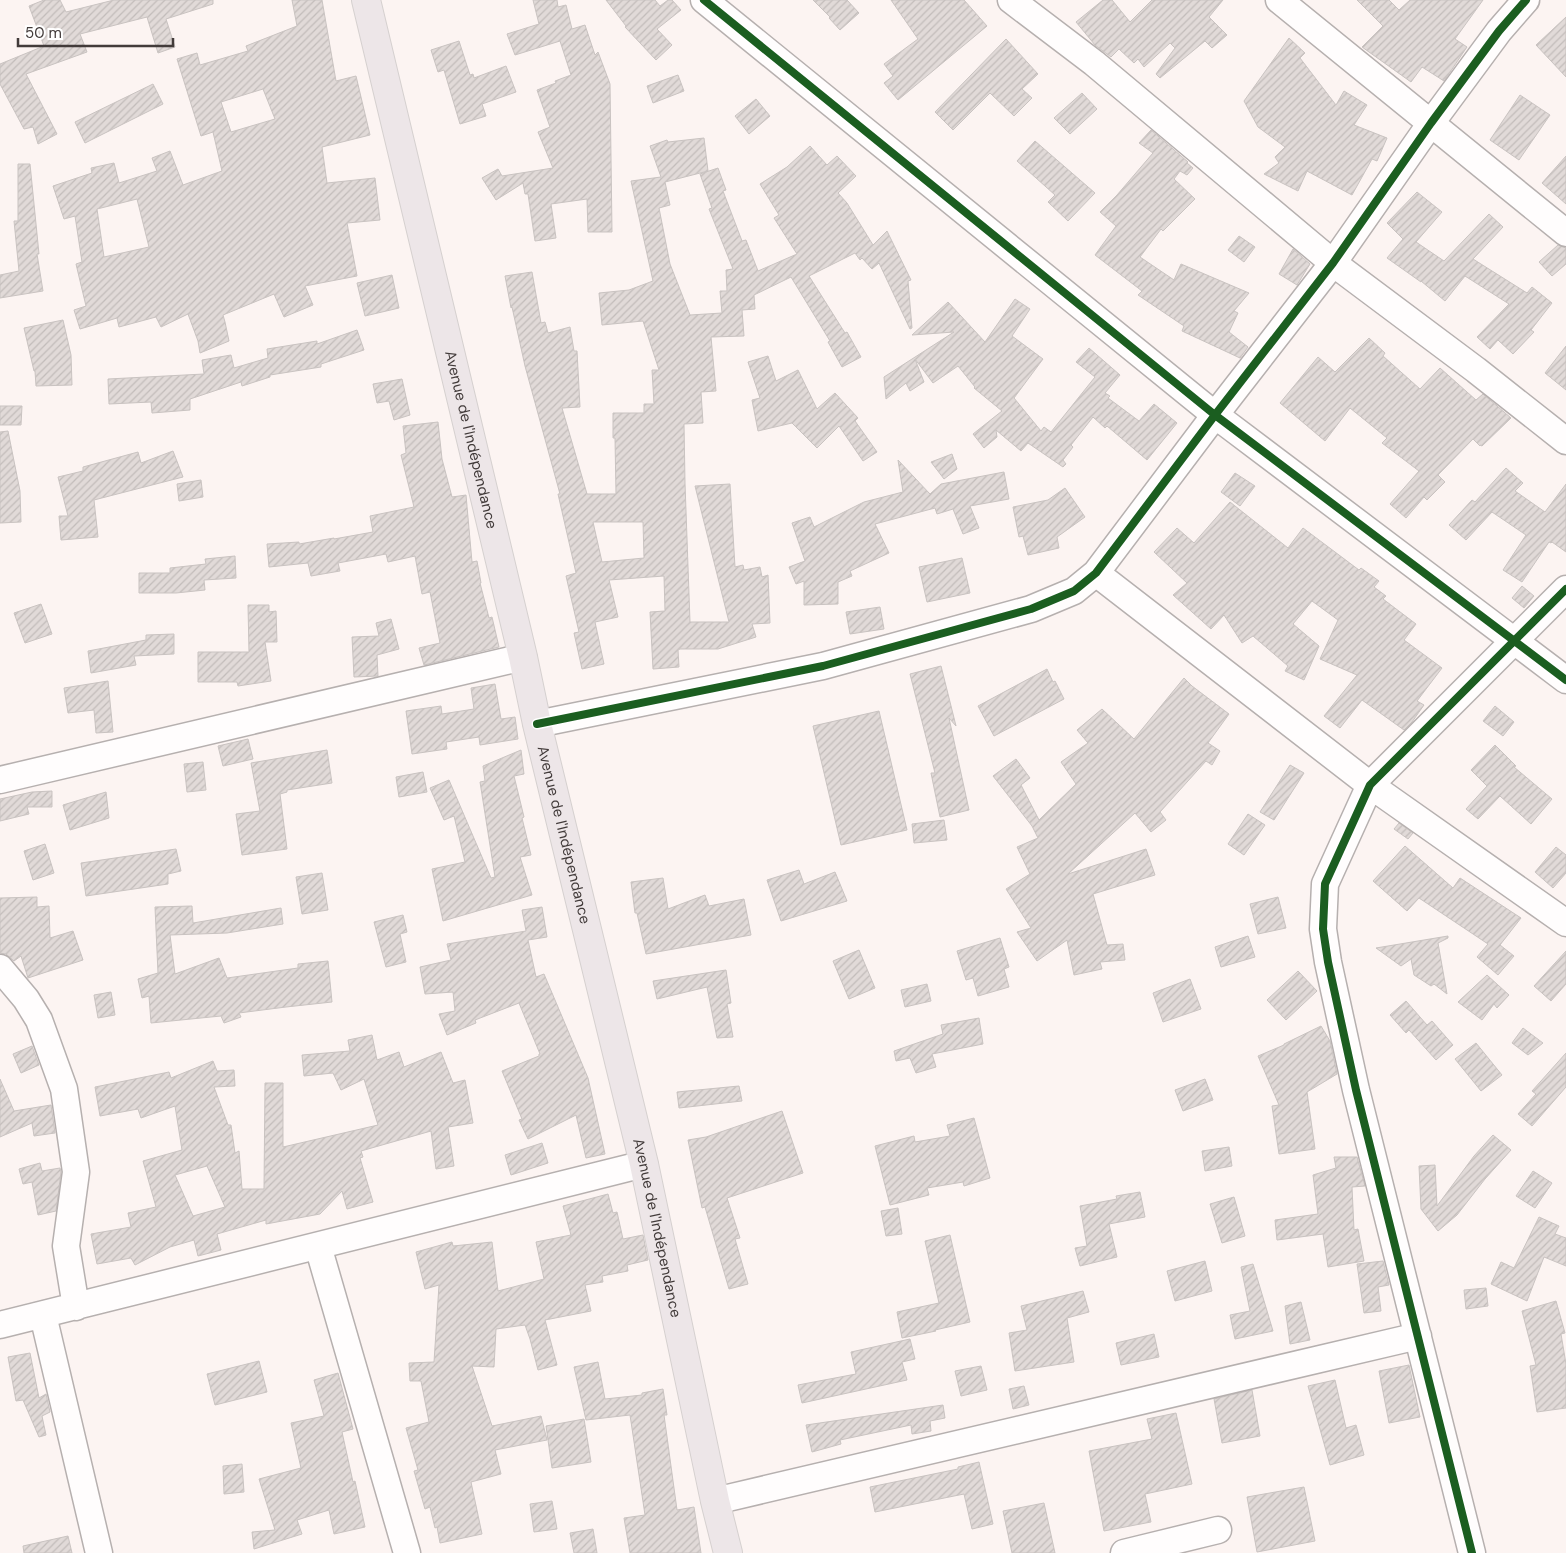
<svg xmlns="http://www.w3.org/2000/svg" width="1566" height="1553" viewBox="0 0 1566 1553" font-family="'DM Sans',sans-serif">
<defs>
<pattern id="building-hatch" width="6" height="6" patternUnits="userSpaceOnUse" patternTransform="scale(1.25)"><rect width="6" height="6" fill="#e1dad8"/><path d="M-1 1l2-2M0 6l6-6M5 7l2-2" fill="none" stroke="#c2bcba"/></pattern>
</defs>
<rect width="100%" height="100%" fill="#fcf4f2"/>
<path fill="url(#building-hatch)" stroke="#c9c3c1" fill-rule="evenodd" d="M44,0H60L66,12L114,0H213V4L166,19L175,47L158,53L147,17L80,34L87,52L26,74L57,134L38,144L33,127L24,129L0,84V64L44,46L29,6Z
M292,0H322L336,81L356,76L370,135L322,147L327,183L375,178L380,220L347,223L357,276L305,286L313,305L284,317L274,294L223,315L225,322L229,341L200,353L198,341L188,314L161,327L156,317L119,327L117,318L80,329L74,310L86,306L76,264L82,262L75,216L64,219L53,186L92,173L91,168L114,163L119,183L157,171L152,158L170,151L183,185L222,171L213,132L201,136L177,59L197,53L200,65L248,51L246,46L297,26ZM263,89L275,119L231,132L221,102ZM137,199L149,247L104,257L97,209Z
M533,0H557L558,7L566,5L572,29L585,25L595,55L598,52L610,84L612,232H588L587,199L551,204L556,238L535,241L528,194H525L523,183L496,200L482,178L498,169L502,176L553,168L538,132L550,127L537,90L556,83L555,81L571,75L560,41L515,55L507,34L539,24Z
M606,0H655L660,6L668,0H672L681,10L657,29L672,45L656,60L625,27L626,26Z
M813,0H847L859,13L840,30L829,18L830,17Z
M891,0H964L987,26L898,100L884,83L893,76L884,64L918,39Z
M1103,0H1112L1130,22L1152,0H1223L1209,17L1227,35L1212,48L1205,41L1160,78L1156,74L1175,48L1170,43L1144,67L1138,59L1134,63L1119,49L1111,57L1095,45L1076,22Z
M1357,0H1389L1399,10L1410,0H1483L1455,39L1467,47L1444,81L1422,67L1411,82L1362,47L1383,26Z
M1566,17V77L1536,45Z
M1289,38L1305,53L1300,58L1336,105L1344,91L1367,105L1354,125L1387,138L1377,161L1372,159L1352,195L1307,171L1298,191L1264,174L1279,163L1275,157L1285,147L1258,127L1244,101Z
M1006,39L1038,74L1022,89L1032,98L1014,116L990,93L953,130L935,112Z
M459,41L470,75L473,74L474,78L506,66L516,92L482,104L486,116L460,124L444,70L438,72L431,50Z
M678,75L684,91L653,103L647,86Z
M153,84L163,104L85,143L75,122Z
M1082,93L1097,109L1070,134L1054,118Z
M1520,95L1550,115L1519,160L1490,140Z
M756,99L770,116L749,134L735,116Z
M1151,130L1188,162L1187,163L1193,168L1187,175L1180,171L1174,179L1195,199L1163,231L1161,229L1140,257L1174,280L1181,264L1249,293L1234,311L1238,313L1229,332L1248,347L1240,358L1182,331L1184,326L1138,295L1142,291L1095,255L1116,226L1100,212L1117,195L1153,153L1139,143Z
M704,138L708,171L665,182L670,205L659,208L670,264L690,315L722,313L720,291H727L726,270L733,269L709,209L712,208L700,174L718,168L726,190L723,191L742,241L746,240L758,271L797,254L774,218L779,215L760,184L787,167L810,146L827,165L837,156L856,176L838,193L847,203L873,245L887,231L911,280L908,281L912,328L910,329L879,263L872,269L862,258L860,260L855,253L809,276L845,333L847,332L861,357L842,367L828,342L830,341L791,277L754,295L755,309L742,310L744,336L711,337L716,391L701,392L703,423L684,424L685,483L690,622H729L695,486L730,484L735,567L743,565L744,570L760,567L762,577L768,575L770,623L752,624L756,637L718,649H680L678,650L679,667L653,669L650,612L665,611L664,576L609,580L618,617L595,622L604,664L582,669L574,633L579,632L566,576L576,573L558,494H560L525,366L512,307L511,308L505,276L532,272L541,323L545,322L548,333L570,327L574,351H577L580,407L562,408L587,494H616L615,438H613V413H644V404H654L652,370H659L643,321L602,325L599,293L629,290L653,281L631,181L661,177L650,146L667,140L668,142ZM593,522H643L644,558L602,562Z
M1035,141L1095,193L1068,221L1048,202L1055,195L1017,161Z
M1566,156V204L1542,183Z
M18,164H30L39,254H37L43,291L0,298V275L19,271L14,221H18Z
M1417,192L1442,212L1416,242L1444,261L1489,214L1503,227L1473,259L1527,293L1532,287L1552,303L1531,330L1534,332L1513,354L1498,340L1490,349L1477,337L1509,304L1465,276L1445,301L1421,281V282L1387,258L1403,239L1387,223Z
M1239,236L1255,247L1244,262L1228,250Z
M1558,245L1566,248V264L1552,276L1539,262Z
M1293,249L1310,264L1297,285L1279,274Z
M392,275L399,308L365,316L357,283Z
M1015,299L1030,309L1012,336L1043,359L1014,398L1041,431L1044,427L1051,432L1095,377L1076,362L1089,348L1120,375L1105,393L1110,396L1108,398L1139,421L1154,404L1177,423L1147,460L1107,426L1105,428L1093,417L1071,445L1073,447L1063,460L1066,464L1063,467L1028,443L1021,451L996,430L997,437L984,448L973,434L1002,411L974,388L975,387L958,366L933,383L915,359L924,382L910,391L906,383L886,399L884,377L954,332L912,335L948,302L985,342Z
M63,320L71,355L72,385L36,386L35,371H34L24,328Z
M357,330L364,350L321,364V367L270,375V377L242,386L241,382L190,399V410L152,413L151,402L109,404L108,379L204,374L202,360L231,355L234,368L268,358L267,349L317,341V344Z
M1369,338L1385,353L1383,356L1420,389L1440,368L1476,400L1483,394L1511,418L1482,446L1480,445V446L1473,439L1438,475L1445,482L1427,500L1424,497L1406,518L1390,504L1419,471L1382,443L1387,438L1350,408L1325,441L1280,403L1318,357L1335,372Z
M1566,346V390L1545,373Z
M768,356L776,381L798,370L817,409L835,393L858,418L855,421L877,452L863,461L839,426L817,448L792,423L758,431L752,400L760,398L748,362Z
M402,379L410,415L394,420L389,401L377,403L373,384Z
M0,406H22L21,425H0Z
M438,422L442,459L452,497L466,495L472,562L477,561L481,583H480L489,618L492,617L499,647L424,665L419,648L440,643L430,592L422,594L415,556L388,562L386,554L338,563L340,571L311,576L308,563L269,567L267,544L299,542V544L334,538V539L373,532L370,516L414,507L401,455L406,453L403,426Z
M8,431L20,491L21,522L0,523V432Z
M173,451L183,477L94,500L98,537L61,540L59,516H68L58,477L83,471V467L138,452L141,463Z
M952,454L957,469L944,479L931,462Z
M898,460L930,494L941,484L1004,472L1009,499L970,506L979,528L963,534L953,509L937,514L935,508L875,524L889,553L850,571L852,576L838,582V604L804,605V581L796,584L789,567L805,561L792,523L810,517L814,527L864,502L903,492Z
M1506,468L1523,483L1515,491L1545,512L1566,484V552L1552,542L1551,543L1549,542L1522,582L1503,570L1526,535L1492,512L1466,540L1449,525L1472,500L1475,502Z
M1235,473L1255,486L1240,506L1221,492Z
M201,480L203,497L179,501L177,484Z
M1065,488L1085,517L1057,537L1059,548L1028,555L1023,536L1019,537L1013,507L1048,500Z
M1230,502L1288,548L1303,528L1359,570L1361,568L1379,581L1374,587L1386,596L1383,599L1416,624L1404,640L1442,668L1417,701L1424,705L1412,722L1404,730L1362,700L1340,728L1324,716L1357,675L1320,659L1338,620L1312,601L1293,624L1319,646L1304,680L1285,671L1288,666L1253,636L1242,643L1224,615L1211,629L1173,595L1187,583L1154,552L1177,528L1194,543Z
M235,556L236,578L204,580L205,590L176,593H139V573H170V568L206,564L205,559Z
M962,558L970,593L927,602L919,567Z
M1522,586L1534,596L1524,608L1512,598Z
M41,604L52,634L25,643L14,613Z
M248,605H269V612L276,611L277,642H265L271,681L238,686L237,682H198V652H249Z
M880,607L884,629L850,634L846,612Z
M391,619L399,649L377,655L378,676L354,677L352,637L379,636L376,623Z
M174,634V654L134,656L136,665L91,673L88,651L146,640V635Z
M941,666L956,726L949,718L969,810L940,817L931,773H935L910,674Z
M1047,669L1053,682L1055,681L1064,699L994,736L978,706Z
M1184,678L1192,686L1229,714L1208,743L1220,751L1212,765L1206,761L1160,812L1166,820L1151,832L1135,813L1068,874L1146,849L1155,875L1093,894L1107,945L1123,944L1125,960L1100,962L1102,969L1074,975L1067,940L1037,961L1017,932L1031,928L1006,889L1030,874L1017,847L1038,838L1032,826L993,776L1016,759L1030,778L1021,785L1039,820L1076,784L1061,762L1088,743L1077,730L1102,709L1134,739Z
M108,681L113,732L96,733L94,710L68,713L64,688Z
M495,684L501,719L515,717L518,739L480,745L479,737L446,742L447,749L412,754L406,711L441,706L442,714L474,709L471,688Z
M1495,706L1514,722L1503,736L1483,721Z
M879,711L907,830L841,845L813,726Z
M248,739L253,759L223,766L218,746Z
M1495,745L1516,766L1514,767L1552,799L1531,824L1500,796L1478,819L1466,809L1487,786L1471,770Z
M327,750L332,783L287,790V792L280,794L287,849L242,855L236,814L260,811L251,763Z
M521,750L524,774L514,776L524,817L522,818L531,855L520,857L532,895L443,921L432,869L465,862L454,816L444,820L430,788L449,780L491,878L495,877L480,782L485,781L483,766Z
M203,762L206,790L187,792L184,764Z
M1290,765L1304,773L1274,820L1260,812Z
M423,772L427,792L399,797L396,777Z
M52,791V807H27L29,814L0,821V799L32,792Z
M106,792L109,818L70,830L63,805Z
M1248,814L1265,825L1244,855L1228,844Z
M944,820L947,840L914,843L912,824Z
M1399,823L1413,833L1408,839L1394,829Z
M45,844L54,873L33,880L24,851Z
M1405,846L1453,888L1460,878L1521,918L1500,945L1514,956L1498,975L1477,957L1488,944L1419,898L1407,911L1373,881Z
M1556,847L1566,855V873L1553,888L1535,872Z
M176,849L181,871L168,874V884L86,896L81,863Z
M799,870L804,884L835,872L847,901L781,921L767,880Z
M322,873L328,910L302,914L296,877Z
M663,878L668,909L705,895L709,906L744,899L751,935L646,954L637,913H635L631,882Z
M37,897V907L49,906L50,938L73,931L83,960L28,978L21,956L14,961L6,954L0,953V898Z
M1278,897L1286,928L1258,934L1250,904Z
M192,906L193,923L281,908L283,924L227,933L170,935L175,974L219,958L227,978L298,968V964L328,961L332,1002L286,1007L239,1013L241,1017L224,1023L221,1016L151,1023L149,996L142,998L138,979L158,973L155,907Z
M542,907L547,937L528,940L536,977L544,974L588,1078L605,1154L586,1158L576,1115L528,1139L519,1120L522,1119L502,1071L539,1056V1054H540L519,1003L475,1020L476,1023L447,1035L439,1014L455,1011L453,992L425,994L420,967L451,960L447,944L526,931L522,910Z
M403,915L407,932L400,934L406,962L386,967L374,922Z
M1248,936L1255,957L1221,967L1215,947Z
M1448,936V938L1438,943L1447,994L1434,984L1431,986L1414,975L1411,959L1401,966L1376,948Z
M1000,938L1009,967L1004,969L1009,987L978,996L973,978L966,980L957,951Z
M859,950L875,988L849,999L833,961Z
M1566,951V984L1551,1001L1534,986Z
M726,970L731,1003L727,1004L733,1037L717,1038L707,987L657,999L653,981Z
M1298,971L1317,991L1286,1020L1267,1000Z
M1487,975L1509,995L1497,1008L1494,1004L1482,1020L1458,1002Z
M1190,979L1201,1009L1163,1022L1153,993Z
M927,984L931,1001L905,1007L901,990Z
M111,992L115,1015L98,1018L94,995Z
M1406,1001L1427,1025L1432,1021L1453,1045L1436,1060L1409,1030L1406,1033L1390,1015Z
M979,1018L983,1044L932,1054L936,1067L916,1073L910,1058L896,1061L894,1051L943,1034L941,1025Z
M1321,1026L1330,1041L1337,1074L1307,1092L1315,1149L1279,1154L1272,1106L1279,1105L1258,1056L1284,1045V1044Z
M1523,1028L1543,1043L1528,1055L1512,1043Z
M372,1035L377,1060L399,1052L404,1067L441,1052L453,1083L465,1080L473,1123L448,1127L454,1166L436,1169L431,1131L361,1151L363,1157L360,1158L373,1202L347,1209L342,1191L320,1214L266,1224V1220L217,1234L221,1250L198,1256L194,1240L170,1247L135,1265L131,1258L97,1264L91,1234L131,1227L128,1213L156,1207L143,1161L182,1150L175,1106L141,1118L138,1109L100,1116L95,1087L169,1072L171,1078L213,1061L217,1071L234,1070L235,1086L214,1087L228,1125H231L235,1153L239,1151L242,1189H264L265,1083H283V1147L378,1125L364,1079L341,1090L333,1073L304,1076L302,1055L350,1051L348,1040ZM207,1166L225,1207L193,1216L175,1175Z
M1476,1043L1502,1075L1481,1091L1455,1059Z
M32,1046L39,1065L21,1073L13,1054Z
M1566,1053V1087L1532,1126L1518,1114L1536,1094L1532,1091Z
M0,1079L14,1111L51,1105L55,1133L34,1136L32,1123L0,1137Z
M1205,1079L1213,1100L1183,1111L1175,1090Z
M739,1086L742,1101L679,1108L677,1092Z
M782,1111L803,1173L727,1198L740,1238L735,1239L748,1284L729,1289L705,1207L702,1208L688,1140L706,1137Z
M974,1118L990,1178L964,1186L963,1182L927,1188L929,1195L890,1205L875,1146L914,1136L915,1142L950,1136L947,1125Z
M1493,1135L1511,1150L1485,1179L1457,1215L1438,1231L1421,1209L1419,1166L1435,1165L1437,1206L1474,1156Z
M542,1143L548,1163L511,1175L505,1155Z
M1229,1147L1232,1166L1205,1171L1202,1151Z
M1334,1157H1357L1365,1186L1352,1187L1354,1230L1358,1229L1364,1261L1328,1267L1323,1234L1277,1240L1275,1220L1318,1214L1313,1175L1336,1168Z
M40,1163L42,1171L60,1168L61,1172L56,1211L38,1215L32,1182L23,1184L19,1169Z
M1533,1171L1552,1183L1535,1208L1516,1196Z
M1140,1192L1145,1217L1109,1224L1117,1257L1080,1266L1075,1248L1087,1246L1080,1206L1117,1199L1116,1196Z
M608,1194L613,1213L617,1212L623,1239L643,1235L648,1260L627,1265L628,1271L602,1276L603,1282L585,1285L591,1311L545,1320L557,1365L538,1370L530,1339L525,1325L496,1329L494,1367L472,1366L492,1426L541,1416L547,1440L495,1450L501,1474L471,1482L482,1534L440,1543L437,1527L435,1528L430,1507L425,1509L414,1471L418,1470L406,1428L429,1422L421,1381H410L409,1363L434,1362L439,1285L425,1289L416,1252L452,1242L453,1246L492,1242L498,1291L544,1279L536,1242L571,1235L563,1206Z
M1234,1197L1245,1236L1222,1243L1210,1204Z
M898,1208L902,1234L886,1236L881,1211Z
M1539,1217L1559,1226L1555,1234L1566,1238V1266L1544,1257L1527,1301L1491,1284L1501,1262L1514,1268Z
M950,1235L970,1322L935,1330L936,1331L902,1338L897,1312L939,1303L925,1241Z
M1205,1261L1212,1291L1175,1301L1167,1271Z
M1383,1261L1389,1285L1378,1287L1381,1311L1364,1313L1357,1264Z
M1253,1264L1273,1331L1235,1339L1230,1315L1250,1311L1241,1267Z
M1486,1288L1488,1306L1466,1309L1464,1290Z
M1083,1291L1089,1312L1067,1318L1074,1362L1015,1371L1009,1333L1027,1330L1021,1306Z
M1556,1301L1565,1333L1561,1334L1566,1364V1408L1537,1412L1530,1366L1536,1365L1522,1311Z
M1301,1302L1310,1340L1290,1344L1285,1306Z
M1154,1334L1159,1357L1121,1365L1116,1343Z
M910,1339L915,1359L902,1362L907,1380L802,1403L798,1385L856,1374L851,1352Z
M30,1353L39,1398L46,1394L50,1412L42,1416L46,1435L39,1437L23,1400L16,1401L8,1357Z
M259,1361L267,1392L215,1405L207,1374Z
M598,1362L605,1399L642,1395V1393L663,1389L667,1415H664L677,1510L694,1507L701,1553H630L624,1518L645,1515L630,1415L586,1420L574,1367Z
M1409,1365L1420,1417L1389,1423L1379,1371Z
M981,1366L987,1390L961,1396L955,1371Z
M338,1373L353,1429L342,1432L353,1482L355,1481L365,1527L334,1534L329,1510L297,1520L302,1534L254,1549L252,1532L275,1530L259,1479L301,1468L291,1423L324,1416L314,1380Z
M1335,1380L1346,1428L1356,1425L1364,1455L1330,1465L1308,1386Z
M1024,1386L1029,1405L1013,1409L1009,1389Z
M1252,1390L1260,1436L1222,1443L1214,1399Z
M943,1405L945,1418L930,1421L931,1431L912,1434L911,1425L840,1440L841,1444L812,1452L806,1425Z
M1176,1413L1192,1484L1145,1494L1151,1522L1104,1531L1089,1451L1152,1439L1147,1419Z
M584,1419L591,1462L552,1468L546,1426Z
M979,1462L993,1524L972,1529L964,1494L875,1512L870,1487L958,1469V1467Z
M242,1464L244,1492L224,1494L223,1466Z
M1304,1487L1315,1541L1257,1552L1247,1497Z
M552,1501L557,1529L534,1532L530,1504Z
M1044,1503L1055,1553H1012L1003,1511Z
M593,1529L597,1553H574L570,1533Z
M68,1536L72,1553H24L23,1546Z"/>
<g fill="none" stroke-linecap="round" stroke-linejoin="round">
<g stroke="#b6b0af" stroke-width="29">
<path id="minor" d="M704,0L1215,415L1566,680
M1011,0L1094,63L1333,263L1476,370L1566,441
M1279,0L1566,233
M1096,573L1370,785L1566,923
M537,724L823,666L1031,609L1074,591L1096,573L1215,415L1333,263L1431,123L1499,31L1526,0
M0,780L523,657
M0,968L26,999L39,1020L64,1089L76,1172L66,1246L76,1307
M318,1246L407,1553
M43,1315L99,1553
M0,1325L644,1164
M715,1501L1418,1336
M1124,1553L1218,1530
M1472,1553L1356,1090L1328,962L1323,929L1325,884L1370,785L1566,589"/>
</g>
<g stroke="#d5d0cf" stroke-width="30">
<g id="major">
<path id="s1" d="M366,0L523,657L537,724L644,1164L715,1501L728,1553"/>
</g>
</g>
<use href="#minor" stroke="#fffdfd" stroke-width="26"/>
<use href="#major" stroke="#ede6e8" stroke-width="28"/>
<g stroke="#fff" stroke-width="11">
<path id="cycleway" d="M704,0L1215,415L1566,680
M537,724L823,666L1031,609L1074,591L1096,573L1215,415L1333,263L1431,123L1499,31L1526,0
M1472,1553L1356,1090L1328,962L1323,929L1325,884L1370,785L1566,589"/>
</g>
<use href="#cycleway" stroke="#1b5e20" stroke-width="8"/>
</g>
<g text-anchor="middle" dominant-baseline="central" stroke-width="5" stroke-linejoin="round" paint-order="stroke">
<g font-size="15" fill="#423b3a" stroke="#fff">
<text stroke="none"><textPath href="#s1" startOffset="452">Avenue de l'Indépendance</textPath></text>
<text stroke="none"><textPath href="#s1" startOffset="858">Avenue de l'Indépendance</textPath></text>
<text stroke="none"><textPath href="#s1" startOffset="1262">Avenue de l'Indépendance</textPath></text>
</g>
</g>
<path d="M18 38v8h155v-8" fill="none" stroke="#423b3a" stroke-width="2.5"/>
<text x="25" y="38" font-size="15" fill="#423b3a" stroke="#ffffff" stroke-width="4" paint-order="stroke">50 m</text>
</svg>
